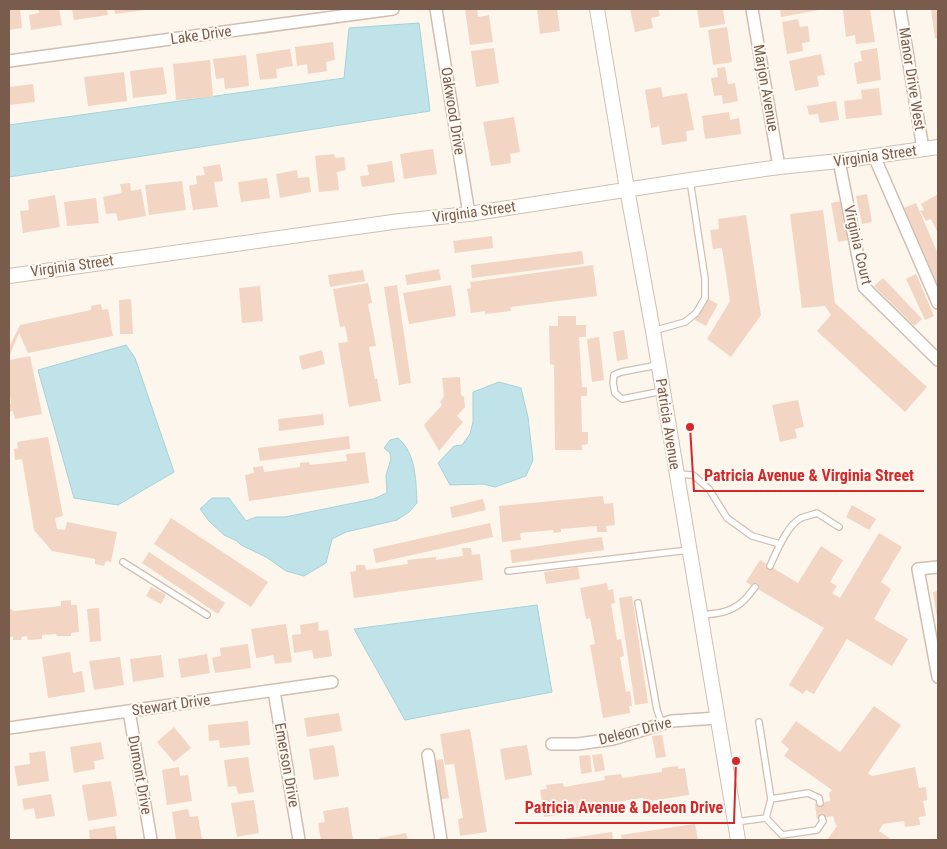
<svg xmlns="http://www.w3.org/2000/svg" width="947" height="849" viewBox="0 0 947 849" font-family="'Roboto Condensed',sans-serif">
<rect width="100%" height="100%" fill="#fdf6ec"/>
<path fill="#bfe3e8" stroke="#a5d3da" d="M419,23L430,111L9,177V125L344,78L349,28Z
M126,345L135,358L174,472L118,505L74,498L38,370Z
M499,382L521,388L528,417L533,460L526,476L495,487L483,484L450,485L438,463L454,446L462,445L470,434L473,422V392Z
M398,438C416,453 416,481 417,503L409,512L397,520L346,532L332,539L326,563L304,576L286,571L266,557L241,545L237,541L224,535L209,521L200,509L212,498H229L246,521L256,517H285L373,499L387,493L386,475L391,459L390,453L384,448L390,440Z
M537,605L552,692L405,720L354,629Z"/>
<path fill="#f3d5c3" d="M9,9H20L22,28L9,30Z
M38,9H59L62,25L31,30L29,15L39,13Z
M72,9H107L108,15L74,20Z
M114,9H146V10L115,14Z
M465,9H477L478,17L489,15L493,42L470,45Z
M537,9H557L560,31L540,34Z
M630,9H658L660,16L651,18L653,28L635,32Z
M697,9H723L725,24L700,28Z
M780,9H819V10L781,17Z
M854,9H870L875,42L856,44L855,35L846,37L843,10Z
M931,9H938V38H935Z
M798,19L800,27L808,26L810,42L802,43L803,51L787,54L782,22Z
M727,27L732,62L713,65L708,30Z
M333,42L335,60L326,62L327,71L308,74L307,64L297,66L295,47Z
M494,48L499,83L476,87L471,51Z
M877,48L881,80L857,84L854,63L862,61L860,51Z
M290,49L293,66L276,69L277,78L260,80L256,54Z
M821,54L825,75L817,76L819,86L795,91L789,61Z
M246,55L249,86L225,89L224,78L216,79L213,59Z
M210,60L213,97L176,100L173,64Z
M163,67L167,94L133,98L130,71Z
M725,67L728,84L735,83L738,101L723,104L722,95L714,96L711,78L718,77L717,68Z
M124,72L127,101L88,106L84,77Z
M33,84L35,102L9,105V87Z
M661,87L663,97L687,93L694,130L686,131L687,141L662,145L659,126L651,128L645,90Z
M879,88L882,115L846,119L844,101L862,99L861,90Z
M836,101L839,120L820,123L818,114L809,115L807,106Z
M729,112L730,120L739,118L741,134L705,139L702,116Z
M514,117L520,152L510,154L511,163L491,166L483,122Z
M433,149L437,174L404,179L400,154Z
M334,154L335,158L344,157L346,170L337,172L339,190L319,192L315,156Z
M392,161L395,182L362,187L360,176L369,175L367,165Z
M220,164L223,181L214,182L218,207L193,210L189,186L197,184L196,176L205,175L203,167Z
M297,170L298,178L309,177L311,192L280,198L276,174Z
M267,178L270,198L241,202L238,182Z
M182,181L186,210L149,215L145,185Z
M130,183L131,191L141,189L146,216L118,221L116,213L106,214L103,197L122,193L120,184Z
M867,194L872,222L862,224L856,196Z
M938,194V233L931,219L926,221L920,211L924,210L921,204Z
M55,195L60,227L23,233L20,211L29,210L28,200Z
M96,198L99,223L67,226L64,202Z
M842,201L849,240L838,242L831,203Z
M916,203L938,254V286L904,208Z
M823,210L835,303L927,387L905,412L817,331L831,315L825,306L802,308L790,214Z
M746,215L761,315L731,357L707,339L730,301L722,248L713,249L710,230L719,229L718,219Z
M492,236L493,248L455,253L453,241Z
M582,251L584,264L472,278L471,265Z
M593,265L597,296L510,307L511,311L485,314V311L471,313L467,289L471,288L470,282Z
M439,269L441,280L407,285L405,275Z
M363,270L365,281L330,287L328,275Z
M916,274L934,316L925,320L906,279Z
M883,278L922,319L914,326L874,286Z
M368,283L372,303L368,304L376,346L369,347L375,379H377L381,401L349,407L338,343L348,342L345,326L340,327L333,289Z
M397,285L411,383L399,385L384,287Z
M451,285L456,316L409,324L403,293Z
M260,286L263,321L242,323L239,288Z
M131,299L133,334H120L119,300Z
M708,299L718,304L706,326L695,320Z
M101,304L102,310L108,309L113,336L28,353L19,333L9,357V347L20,325L91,310V306Z
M558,316H576V325H586V337H579L582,387H587V396H581L582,432H588V444L582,445V450H555L554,365L550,364L549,326H558Z
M624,330L628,359L617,361L613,332Z
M599,337L604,380L592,382L587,339Z
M322,350L325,364L302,370L299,356Z
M30,356L42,414L15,419L13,411L9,412V404L11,403L9,389V360Z
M460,377L461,395L464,397L465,407L457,416L463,422L439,451L424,425L442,405L440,402L444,396L442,378Z
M798,400L804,427L795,429L797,438L780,442L772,405Z
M323,414L324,425L279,431L278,419Z
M349,436L350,449L260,461L258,448Z
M48,437L63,516L55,518L57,529L65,530L67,522L117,532L111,562L106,561L104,566L95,564V559L52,551L34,530L22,459L15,460L14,449L18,448L17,442Z
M365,452L369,483L249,501L245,475L254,473L253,467L263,466L264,472L300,467V463L309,462L310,465L347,461L346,454Z
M603,496L604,504L613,503L615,525L606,526L607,532H597V526L561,529V532L554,533L553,530L520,533L521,540L502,542L499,506Z
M483,499L486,510L452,518L450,507Z
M852,505L876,519L869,530L846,517Z
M171,518L268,582L251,607L154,544Z
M490,523L493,537L376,563L373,549Z
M879,533L902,547L881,582L891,589L874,619L908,639L892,666L847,639L814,694L806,690L803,694L789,685L824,628L746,582L760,560L798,583L821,546L843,560L830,582L837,586L832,593L840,598Z
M602,537L604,550L512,563L510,550Z
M462,548H471L472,555L480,554L483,580L354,598L350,572L356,571V565H365L366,570L408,564L407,560L436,557V560L463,556Z
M149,552L225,603L218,614L142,563Z
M578,567L580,579L546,584L544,572Z
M607,583L608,590L613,589L615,603L611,604L617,640L621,639L624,656L620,657L626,692L630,691L632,706H629L630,713L603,718L590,645L595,644L590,618L586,619L580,588Z
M151,587L166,595L161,604L146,596Z
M938,591V618H937L933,592Z
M632,596L648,703L635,705L619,598Z
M71,600V605H77L79,632L71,633V636H57L56,634L42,635V639L28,640L27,636L22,637L21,640H13V637H9V608L14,611L61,606V601Z
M99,608L101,641L90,642L87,609Z
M318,622L319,631L328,630L332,656L314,659L312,650L294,653L292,635L301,634L300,625Z
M286,624L292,662L275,664L273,655L256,658L251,629Z
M248,644L251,668L215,673L212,658L221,656L220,648Z
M70,652L73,673L82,671L85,692L48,698L42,657Z
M207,654L210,673L181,678L178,659Z
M161,655L164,677L133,682L130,659Z
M120,657L124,685L94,690L89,661Z
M874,706L901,725L868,773L872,776L915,767L919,788L926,787L927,800L923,801L926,816L919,817L920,825L905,827L904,821L883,824L879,831L892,840H827L837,826L835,823L833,816L817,819L815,804L830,801L829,793L832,790L784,756L789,749L781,742L796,721L840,752Z
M339,713L342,731L307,737L304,718Z
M248,721L250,745L220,748L219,740L209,741L208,725Z
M174,727L191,748L174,762L157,742Z
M470,729L487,832L460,836L458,819L463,818L454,764L445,765L440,734Z
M662,735L666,757L656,758L652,736Z
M101,742L104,759L94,761L95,769L74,773L70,747Z
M334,745L339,776L314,780L309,749Z
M527,745L532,775L505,780L500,749Z
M45,751L49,781L18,786L14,766L30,764L29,753Z
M602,754L605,770L595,772L592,755Z
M590,755L592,772L581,774L579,756Z
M248,757L254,792L238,794L236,786L228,787L224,760Z
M443,759L449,798L438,800L431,761Z
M678,766V769L685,768L689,795L644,802L643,798L603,804L604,808L544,817L540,790L547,789L546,785L563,783L564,787L605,780L604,776L621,774L622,778L662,772V768Z
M179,767L180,776L188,775L192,801L167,805L162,770Z
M111,781L117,816L88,821L82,785Z
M51,794L55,816L36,819L34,808L24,810L22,799Z
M254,800L259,833L237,837L231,803Z
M348,807L353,840H321L318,823L325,822L323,811Z
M188,809L190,817L198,816L202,840H176L172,812Z
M695,824L698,840H622L621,835Z
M115,826L117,840H90L89,830Z
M612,832L613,840H564V839Z
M406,833L408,840H380L379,838Z"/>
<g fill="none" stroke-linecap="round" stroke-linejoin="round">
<g stroke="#d1beb0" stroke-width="8">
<path id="service" d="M653,331L685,322L696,313L705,298V279L690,180
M658,365L621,372L614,375L613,383L615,393L622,399L663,391
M678,474L693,475L709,489L727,518L752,536L780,544
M123,562L207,615
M770,566C776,553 787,525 801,518C806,516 812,515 817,513L839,527
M508,571L689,550
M638,603L657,710L662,724
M700,615C715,614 730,613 742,602C747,598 751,592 755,587
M759,722L771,799
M766,818L771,799L808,793L819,798L820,803
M735,822L766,818L782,835L817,830L823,821L822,818"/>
</g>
<g stroke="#d1beb0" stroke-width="14">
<path id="minor" d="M436,9L469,214
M752,9L779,167
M900,9L923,149
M9,61L393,9
M874,156L938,303
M839,161L864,287L938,360
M938,567L918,569L938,677
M274,691L299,840
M129,711L151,840
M9,728L332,682
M552,744H578L613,739L672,721L718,718
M428,755L441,840"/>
</g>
<g stroke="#d1beb0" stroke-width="16">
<path id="tertiary" d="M597,9L627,189L653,331L738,840
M9,276L400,221L469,214L690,180L779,167L839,161L938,147"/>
</g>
<use href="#service" stroke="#fff" stroke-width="5.5"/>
<use href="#minor" stroke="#fff" stroke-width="11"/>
<use href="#tertiary" stroke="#fff" stroke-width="14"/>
</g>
<g text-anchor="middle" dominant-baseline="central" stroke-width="4" stroke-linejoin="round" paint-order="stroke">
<g font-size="15" fill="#7a5c4d" stroke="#fffaf3">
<text transform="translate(201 35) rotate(-8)">Lake Drive</text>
<text transform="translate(912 79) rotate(81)">Manor Drive West</text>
<text transform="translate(766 88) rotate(80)">Marjon Avenue</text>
<text transform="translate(453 111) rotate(81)">Oakwood Drive</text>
<text transform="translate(875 156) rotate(-8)">Virginia Street</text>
<text transform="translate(474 212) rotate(-8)">Virginia Street</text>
<text transform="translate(858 245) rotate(77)">Virginia Court</text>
<text transform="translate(72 266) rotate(-8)">Virginia Street</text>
<text transform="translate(668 424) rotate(81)">Patricia Avenue</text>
<text transform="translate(171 705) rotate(-8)">Stewart Drive</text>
<text transform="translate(635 731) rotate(-14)">Deleon Drive</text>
<text transform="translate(287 765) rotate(80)">Emerson Drive</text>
<text transform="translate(140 775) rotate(80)">Dumont Drive</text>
</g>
</g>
<path fill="none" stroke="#d62828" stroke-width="2" d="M690 427L694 491H924M736 761L734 823H515"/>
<g fill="#d62828" stroke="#fffaf3" stroke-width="2">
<circle cx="690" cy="427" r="5"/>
<circle cx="736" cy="761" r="5"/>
</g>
<g font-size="16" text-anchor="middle" font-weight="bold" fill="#d62828" stroke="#fffaf3" stroke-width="4" stroke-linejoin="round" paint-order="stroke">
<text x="809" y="481">Patricia Avenue &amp; Virginia Street</text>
<text x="624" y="813">Patricia Avenue &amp; Deleon Drive</text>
</g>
<rect width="947" height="849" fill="none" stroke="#7a5c4d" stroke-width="20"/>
</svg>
